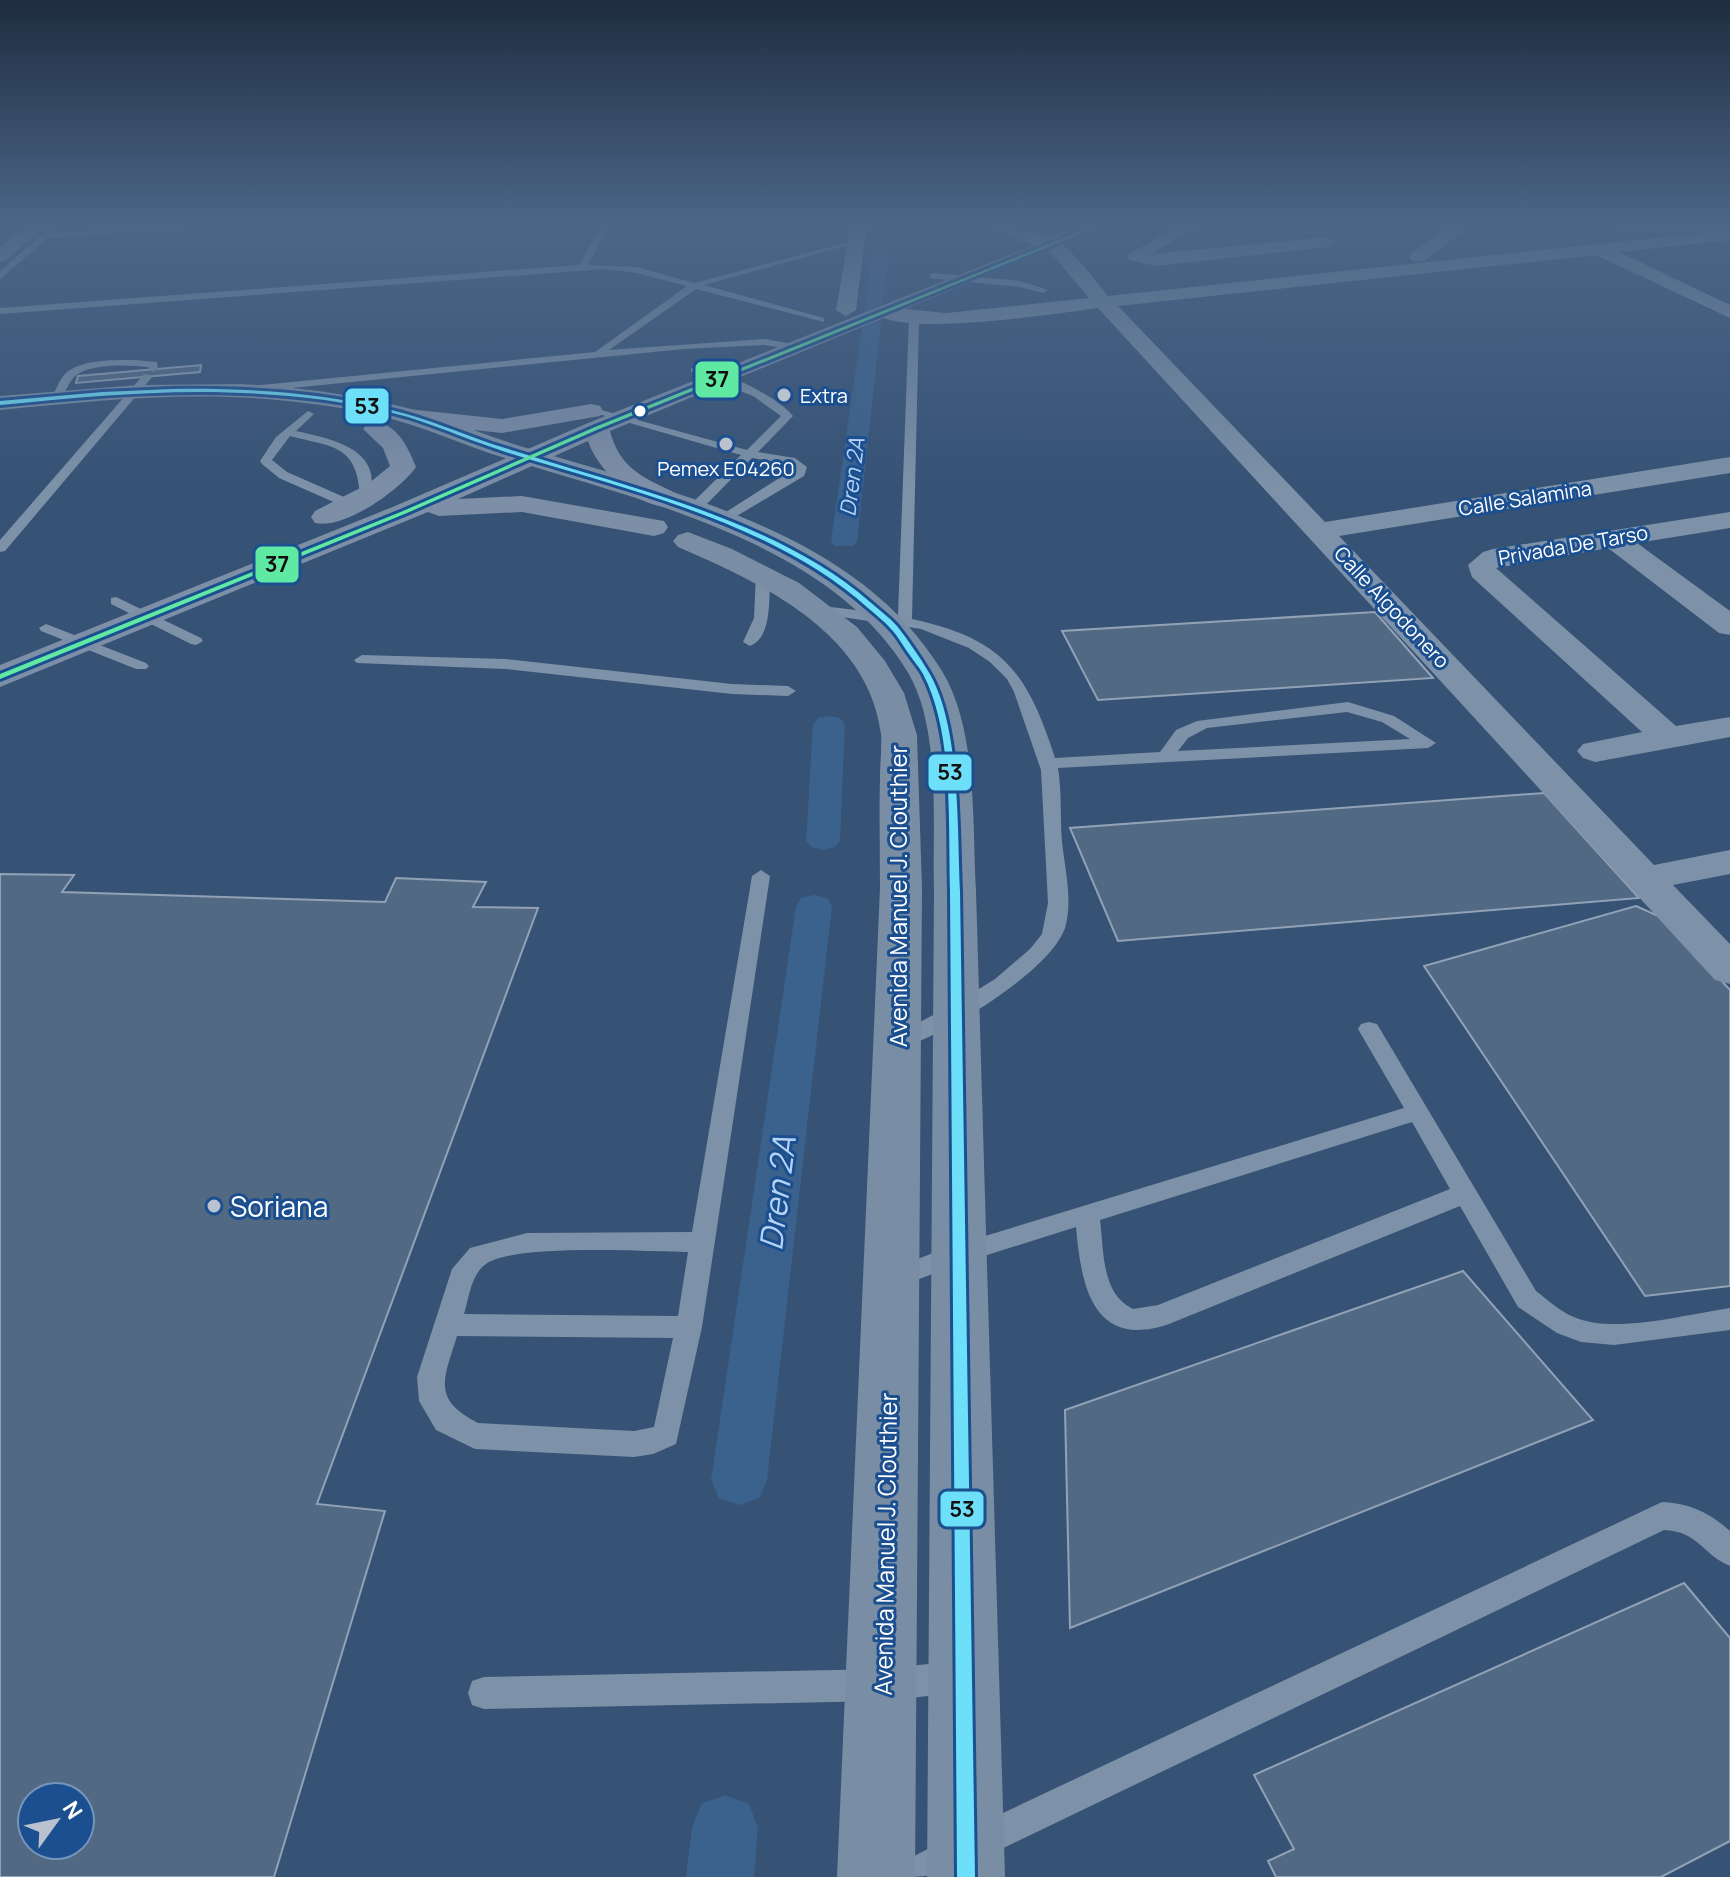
<svg xmlns="http://www.w3.org/2000/svg" width="1730" height="1877" viewBox="0 0 1730 1877" font-family="Manrope,sans-serif">
<rect width="100%" height="100%" fill="#365274"/>
<g fill="none" stroke-linecap="round" stroke-linejoin="round">
<path fill="#3b618d" fill-rule="evenodd" d="M877,223H892L857,541L853,546H835L831,541Z
M829,716L840,718L845,725L840,840L835,847L823,850L811,847L806,840L813,725L818,718Z
M814,895L827,898L832,906L767,1480L759,1498L739,1505L719,1498L711,1480L796,906L801,898Z
M725,1795L749,1804L758,1828L754,1877H686L692,1828L701,1804Z"/>
</g>
<path fill="#526984" stroke="#92a2b6" stroke-width="2" fill-rule="evenodd" d="M201,365L200,372L76,383L78,376Z
M1375,612L1433,678L1098,700L1062,631Z
M1544,793L1639,898L1118,941L1070,828Z
M0,874L74,875L62,892L385,902L396,878L486,882L473,907L538,908L317,1504L385,1511L274,1877H0ZM32,1797H80V1845H32Z
M1636,906L1665,919L1730,990V1286L1645,1296L1424,966Z
M1463,1271L1593,1420L1070,1628L1065,1410Z
M1684,1583L1730,1638V1841L1661,1877H1276L1268,1861L1294,1849L1254,1775Z"/>
<g fill="none" stroke-linecap="round" stroke-linejoin="round">
<path fill="#7d92a8" fill-rule="evenodd" d="M200,223H245L48,238L0,279V271L51,227L58,229L54,233Z
M602,223H610L588,265L637,267L694,283L856,240L860,242L704,285L824,318V322L696,289L609,350L765,339L803,346V350L799,351L765,345L684,349L251,392L246,389L251,386L595,352L687,286L636,273L605,269L0,314V308L579,265Z
M978,223H991L1030,237L1023,239Z
M1050,223H1059L1060,225L1056,227Z
M932,273L1020,281L1048,290L1043,293L1020,287L929,278Z
M914,315L919,318L912,619C1004,639 1027,672 1055,758L1160,752L1176,730L1197,721L1348,702L1394,716L1436,743L1428,748L1058,768C1062,792 1060,817 1062,842C1065,869 1073,901 1065,928C1050,972 942,1037 898,1049L890,1047L887,1042L890,1037L953,1005L995,979L1030,949L1042,934L1048,903L1041,770L1014,692L1007,679L990,662L969,648L921,629L822,614L815,610L822,606L898,615L909,318ZM1347,712L1382,722L1410,739L1178,751L1188,738L1207,728Z
M135,360L157,362L158,369L153,372L148,367C128,365 91,363 75,376C69,382 65,392 61,399L52,397C56,390 59,380 65,374C80,359 115,360 135,360Z
M691,368C719,367 775,395 793,416L758,452L795,458L807,467L804,476L720,526L715,525V519L795,468L788,464L752,458L698,513H688V507L741,455L588,411L594,408L747,450L781,416L753,396L691,372Z
M144,374L153,376L5,551L0,552V540Z
M308,411L314,414L296,431C331,439 383,448 370,497L360,494C356,444 332,447 290,436L272,460L287,472L353,501V507H345L279,478L262,464L260,461L276,437Z
M763,570L770,574C769,594 773,638 750,646L743,642L754,618L756,574Z
M116,597L201,638L203,641L196,645L191,644L111,604V598Z
M46,624L146,663L149,666L146,669H136L41,631L39,628Z
M362,655L505,659L732,684L788,686L796,691L788,696L732,694L505,669L357,663L354,660Z
M761,870L770,876L702,1327L676,1444L653,1454L634,1457L475,1449L436,1430L419,1401L417,1377L452,1269L470,1248L527,1233L692,1232L752,876ZM688,1252L678,1316L464,1314C469,1298 471,1274 486,1264C517,1243 646,1252 688,1252ZM457,1336L673,1338L654,1427L634,1431L478,1423C431,1399 444,1379 457,1336Z
M1369,1022L1377,1024L1536,1291C1549,1301 1563,1314 1579,1319C1620,1333 1688,1314 1730,1308V1330L1614,1345L1581,1342L1557,1333L1518,1307L1460,1206L1169,1324C1093,1350 1081,1286 1076,1227L965,1262L895,1288L886,1285L882,1278L886,1271L949,1247L1404,1108L1358,1029L1361,1024ZM1412,1122L1450,1189L1158,1305L1133,1309C1101,1294 1104,1250 1100,1220Z
M1662,1502C1689,1503 1710,1513 1730,1531V1566C1703,1555 1698,1531 1664,1530L993,1853L981,1859L969,1853L963,1841L969,1829Z
M956,1661L967,1666L972,1677L967,1688L956,1693L882,1701L484,1709L472,1705L468,1693L472,1681L484,1677L882,1669Z
M948,1839L961,1844L966,1857C954,1877 920,1877 893,1877L898,1864Z"/>
<path fill="#7d92a8" fill-rule="evenodd" d="M30,223H48L6,261L0,262V248Z
M851,223H867L856,310L846,316L836,310Z
M1183,223H1204L1151,254L1327,237L1336,242L1327,247L1156,266L1129,260L1126,256Z
M1455,223H1474L1424,261H1412L1409,257L1412,253Z
M1730,230V240L1619,252L1730,305V318L1596,255L1118,306L1325,522L1730,457V473L1339,536L1654,865L1730,850V874L1673,885L1730,944V984L1715,980L1098,308C1061,313 898,338 876,313L886,307L946,313L1089,298L1047,248L1020,241L1017,237L1020,233C1059,224 1086,271 1108,296Z
M1730,512V528L1637,543L1730,611V635L1719,633L1608,548L1496,568L1676,726L1730,717V737L1595,762L1583,758L1577,751L1583,744L1642,732L1472,577L1468,565L1483,552L1493,549Z"/>
<path fill="#7d92a8" fill-rule="evenodd" d="M1610,223H1730V232L1618,228Z"/>
<path fill="#798da4" fill-rule="evenodd" d="M241,384C300,387 358,395 415,410C454,421 491,438 530,449C676,493 857,532 942,671C978,730 972,824 976,891L1005,1877H927L934,891C932,826 942,728 907,671C830,542 639,500 505,458C470,448 437,432 402,422C362,410 319,404 277,400C185,391 92,401 0,410V396L138,385Z
M688,532L732,549L799,583L857,627L885,661L904,693L917,735L922,888L915,1877H837L880,888C880,851 879,814 880,777C880,763 882,748 881,734C868,632 761,583 678,547L673,541L678,535Z"/>
<path fill="#7d8ea7" fill-rule="evenodd" d="M1089,223H1113L610,431C618,461 634,473 661,486C669,490 676,492 682,500L678,506C643,514 598,472 588,441L458,499L522,496L664,521L668,527L664,533L654,536L522,512L439,516L428,512L0,687V665L395,506L588,423Z
M591,404L600,406L603,411L600,416L502,433L408,423L399,421L396,416L399,411L408,409L502,419Z
M376,421C399,427 408,447 416,467C400,490 344,530 315,523L311,517L315,511L368,484L390,466L383,448L363,429L367,424Z"/>
<g stroke="#1b4f8f" stroke-width="6">
<path id="bus-1" d="M172,389C247,388 322,392 395,411C428,419 460,433 492,444C511,450 531,456 550,462C655,494 786,528 870,602C879,610 889,617 897,626C908,640 919,656 928,671C961,724 957,829 960,891L975,1877H957L950,891C948,825 954,733 923,674C919,667 913,660 909,654C903,646 898,636 891,629C884,621 876,615 868,608C774,524 630,490 512,454C476,443 443,428 408,417C365,405 319,398 275,395C183,387 91,396 0,405V401L103,392Z"/>
</g>
<g stroke="#1b4f8f" stroke-width="6">
<path id="bus-2" d="M1101,223H1107L599,429L407,513L0,679V674L403,511L595,427Z"/>
</g>
<use href="#bus-1" fill="#6ddff8" fill-rule="evenodd"/>
<use href="#bus-2" fill="#60e9a3" fill-rule="evenodd"/>
</g>
<linearGradient id="sky" x2="0" y2="1"><stop stop-color="#1e2d40"/><stop offset="0.46" stop-color="#4c6688"/><stop offset="1" stop-color="#4c6688" stop-opacity="0"/></linearGradient>
<rect width="1730" height="486" fill="url(#sky)"/>
<g fill="#b9c2ce" stroke="#1b4f8f" stroke-width="3">
<circle cx="784" cy="395" r="8"/>
<circle cx="726" cy="444" r="8"/>
<circle cx="214" cy="1206" r="8"/>
</g>
<circle fill="#fff" stroke="#1b4f8f" stroke-width="3" cx="640" cy="411" r="7"/>
<g text-anchor="middle" dominant-baseline="central" stroke-width="6" stroke-linejoin="round" paint-order="stroke">
<g font-size="20" fill="#fff" stroke="#1b4f8f" text-anchor="start">
<text x="800" y="395">Extra</text>
<text x="726" y="468" text-anchor="middle">Pemex E04260</text>
</g>
<g font-size="20" fill="#fff" stroke="#1b4f8f">
<text transform="translate(1525 498) rotate(-9)">Calle Salamina</text>
<text transform="translate(1573 545) rotate(-10)">Privada De Tarso</text>
<text transform="translate(1392 607) rotate(47)">Calle Algodonero</text>
</g>
<g font-size="22" font-style="italic" fill="#b5d3f5" stroke="#1b4f8f">
<text transform="translate(852 477) rotate(-83)">Dren 2A</text>
</g>
<g font-size="24" fill="#fff" stroke="#1b4f8f">
<text transform="translate(897 896) rotate(-90)">Avenida Manuel J. Clouthier</text>
<text transform="translate(885 1544) rotate(-89)">Avenida Manuel J. Clouthier</text>
</g>
<g font-size="28" fill="#fff" stroke="#1b4f8f" text-anchor="start">
<text x="230" y="1206">Soriana</text>
</g>
<g font-size="32" font-style="italic" fill="#b5d3f5" stroke="#1b4f8f">
<text transform="translate(777 1193) rotate(-83)">Dren 2A</text>
</g>
</g>
<g stroke="#1b4f8f" stroke-width="3">
<rect x="694" y="360" width="46" height="39" rx="8" fill="#60e9a3"/>
<rect x="344" y="387" width="46" height="38" rx="8" fill="#6ddff8"/>
<rect x="254" y="545" width="46" height="39" rx="8" fill="#60e9a3"/>
<rect x="927" y="753" width="46" height="39" rx="8" fill="#6ddff8"/>
<rect x="939" y="1490" width="46" height="38" rx="8" fill="#6ddff8"/>
</g>
<g font-size="22" text-anchor="middle" font-weight="bold" fill="#111">
<text x="717" y="387">37</text>
<text x="367" y="414">53</text>
<text x="277" y="572">37</text>
<text x="950" y="780">53</text>
<text x="962" y="1517">53</text>
</g>
<g transform="translate(56 1821) rotate(57)"><circle r="38" fill="#1b4f8f" stroke="#7695bc" stroke-width="2"/>
<path d="M0-6L14 30L0 20L-14 30Z" fill="#b9c2ce"/>
<text y="-12" font-size="22" font-weight="bold" text-anchor="middle" fill="#ffffff">N</text>
</g>
</svg>
